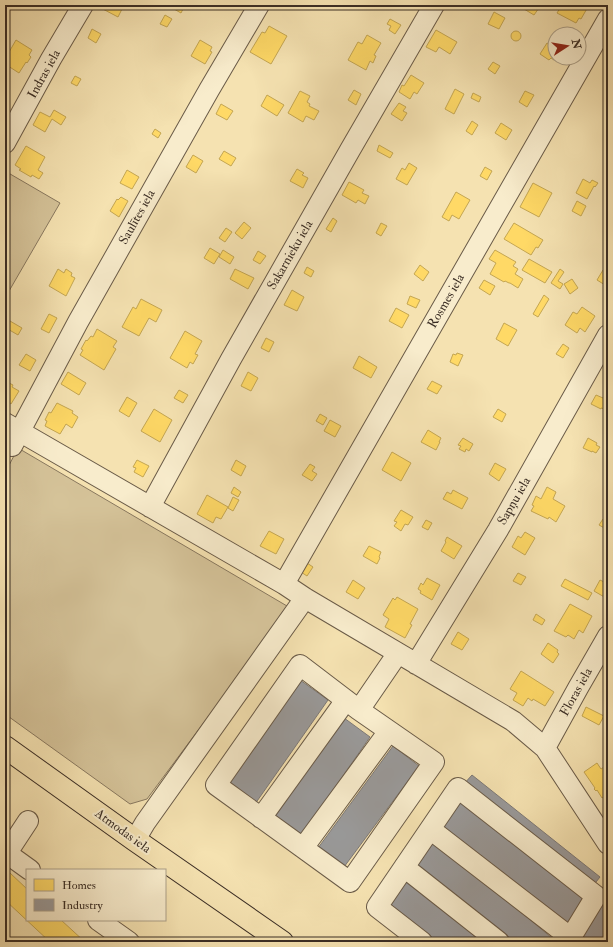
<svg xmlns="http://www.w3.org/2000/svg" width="613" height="947" viewBox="0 0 613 947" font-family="'IM FELL Double Pica',serif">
<rect width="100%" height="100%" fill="#f5e2b1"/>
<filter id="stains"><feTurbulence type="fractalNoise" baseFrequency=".005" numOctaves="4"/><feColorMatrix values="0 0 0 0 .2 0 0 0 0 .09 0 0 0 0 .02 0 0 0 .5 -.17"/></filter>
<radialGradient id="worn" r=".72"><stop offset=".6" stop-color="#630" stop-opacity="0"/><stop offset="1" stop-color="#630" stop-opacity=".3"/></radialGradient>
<path fill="#d5c399" stroke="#88785f" d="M5,171L60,203L5,298Z
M18,448L287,606L257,651L147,799L130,804L5,714V473Z"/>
<path fill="#ffd966" stroke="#c4a652" d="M100,5H124L118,17L99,7Z
M177,5H185L181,13L174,9Z
M526,5H541L534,15L524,9Z
M562,5H589L581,19L579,18L576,23L557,13Z
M494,12L505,18L499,29L488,24Z
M165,15L172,19L167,27L160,24Z
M390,19L401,25L395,34L389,30L391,26L387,24Z
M269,26L287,36L271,64L250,52L262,32L265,33Z
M92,29L101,34L96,43L88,38Z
M436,30L457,42L450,54L439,47L436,52L426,47Z
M511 36a5 5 0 1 1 10 0a5 5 0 1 1-10 0Z
M367,35L381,43L374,55L376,56L373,63L370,61L366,70L348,60L358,42L362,44Z
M16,40L32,50L29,55L31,57L27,63L26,62L19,73L5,64V59Z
M200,40L212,47L210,51L212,52L205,64L191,56Z
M547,43L555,48V58L554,60L551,58L549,60L540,54Z
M493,62L500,66L495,74L488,69Z
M411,75L424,83L417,94L414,92L410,99L399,92L402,85L404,86Z
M75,76L81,79L77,86L71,83Z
M455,89L464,94L454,114L445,109Z
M354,90L361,94L356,105L348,100Z
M300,91L310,96L307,102L310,104L309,106L319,111L314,120L306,116L303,122L288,113Z
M525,91L534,95L527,107L519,102Z
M473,93L481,97L479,102L471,98Z
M267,95L284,105L277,116L261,106Z
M399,103L406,107L403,111L407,113L402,121L391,114Z
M221,104L233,111L227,120L216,114Z
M54,110L66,117L61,125L52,119L45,132L33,125L40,112L50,117Z
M472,121L478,125L472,135L466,131Z
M501,123L512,130L506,140L495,133Z
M155,129L161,133L158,138L152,134Z
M379,145L393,153L390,158L377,151Z
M26,146L45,157L38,170L43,173L39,179L32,175L31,177L19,170L21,169L15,165Z
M224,151L236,158L231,166L219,159Z
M193,155L203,161L196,173L186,167Z
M409,163L417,168L407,185L396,179L402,168L405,170Z
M485,167L492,171L487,180L480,176Z
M297,169L304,173L302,175L308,178L303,188L290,181Z
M127,170L139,177L132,189L120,183Z
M583,179L590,183L592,180L598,183L595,187L594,186L587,199L576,193Z
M349,182L364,190L362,193L369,196L365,204L358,200L356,203L342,195Z
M533,183L552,193L539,217L520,207Z
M456,192L470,200L459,219L452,215L449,221L442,217Z
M121,197L128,201L119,217L110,211L117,199L118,200Z
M577,201L586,206L581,216L572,211Z
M333,218L337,221L331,232L326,229Z
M244,222L251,228L242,239L235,233Z
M381,223L387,226L381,236L376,233Z
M514,223L543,240L538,248L536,247L531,255L504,239Z
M226,228L232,232L225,242L219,238Z
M210,248L220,254L214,264L204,258Z
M223,250L234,257L230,264L219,257Z
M495,250L516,262L513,266L518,269L515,274L523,279L518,288L510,283H509L505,281L504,282L490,274L496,263L489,259Z
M258,251L266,256L260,264L253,260Z
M529,259L552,272L545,283L522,270Z
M420,265L429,272L423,281L414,274Z
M307,267L314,271L311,277L304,273Z
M58,269L64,273L66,269L72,273L71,276L75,278L66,296L49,286Z
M235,269L254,278L248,289L230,279Z
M560,269L564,272L558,281L563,284L560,289L551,283Z
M603,270L608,273V280L605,285L597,280Z
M572,279L578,288L570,294L564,284Z
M484,280L495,286L490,295L479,288Z
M292,290L304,297L297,311L284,305Z
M544,295L549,299L538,317L533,314Z
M410,296L420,300L416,308L407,304Z
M141,299L162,310L156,322L149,318L139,336L122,327L133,307L136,309Z
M582,307L595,316L585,332L580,328L577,333L565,325L573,312L577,314Z
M396,308L409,315L402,328L389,321Z
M49,314L57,318L49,333L41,329Z
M10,321L22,328L18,335L6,328Z
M504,323L517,330L508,346L496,339Z
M97,329L117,341L113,347L116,349L104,370L80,355L83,350L81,349L86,340L87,341L91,336L93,337Z
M185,331L202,341L195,354L198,355L193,364L190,362L187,368L170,358Z
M266,338L274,342L269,352L261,348Z
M563,344L569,348L563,358L556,354Z
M457,353L463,355L458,366L450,362L453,354L456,355Z
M26,354L36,360L30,371L19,365Z
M359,356L377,367L371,378L353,368Z
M68,372L86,383L79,395L61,384Z
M248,372L258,378L251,391L241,386Z
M432,381L442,386L437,394L427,389Z
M7,382L13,385L12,387L19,391L11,404L5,400V394L6,393L5,392V385Z
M179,390L188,395L183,403L174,398Z
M596,395L603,398L604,396L608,398L605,404L607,405L605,409L601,408V409L591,404Z
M127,397L137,403L129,417L119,411Z
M57,403L73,411L72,413L78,417L72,428L66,424L60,434L45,426L47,421L45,420L49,412L51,413Z
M154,409L172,420L160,442L141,431Z
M498,409L506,414L502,422L493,417Z
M320,414L327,418L323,425L316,421Z
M330,420L341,426L335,437L324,431Z
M428,430L441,438L439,442H440L436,450L421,442Z
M463,438L473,444L469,451L466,449L465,452L459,449L461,446L458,445Z
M588,438L597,443L596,445L600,447L596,453L592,451V452L583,448Z
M392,452L411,463L401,481L382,470Z
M137,460L149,466L143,477L134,472L136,468L133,467Z
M236,460L246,466L241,476L231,470Z
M495,463L506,469L499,481L489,474Z
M310,464L315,467L312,471L317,474L312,481L302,475Z
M234,487L241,492L238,497L231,493Z
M547,487L556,492L553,499L565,506L556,522L549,517L548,519L531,511L534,506L532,505L536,496L541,499Z
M453,490L468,498L462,509L443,499L447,492L451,494Z
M207,495L228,507L221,519L216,517L213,523L197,514Z
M233,497L239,500L233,511L228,508Z
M401,510L413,517L408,525L405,524L401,531L394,526L397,522L394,521Z
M603,519L608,522V530L599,525Z
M426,520L432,523L428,530L422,527Z
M269,531L284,539L276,554L260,546Z
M525,532L535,538L525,555L512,547L518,536L521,538Z
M447,537L462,546L454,559L441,551L446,542L445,541Z
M369,546L381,552L379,557L380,558L377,564L363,556Z
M307,563L313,567L307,576L301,572Z
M518,573L526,577L521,585L513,581Z
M427,578L440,585L432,600L420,593L421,591L418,589L421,583L423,585Z
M565,579L592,593L588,600L561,586Z
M353,580L365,588L358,599L346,592Z
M600,580L608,584V594L606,598L594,591Z
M397,597L418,609L410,624L412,625L405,638L385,627L389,619L383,615L393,598L395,600Z
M570,604L592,616L583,633L579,630L574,639L568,635L566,637L554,631Z
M536,614L545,620L542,625L533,620Z
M458,632L469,639L462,650L451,644Z
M548,643L558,650L557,652L559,654L553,663L541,654Z
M521,671L554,692L545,706L533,699L532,701L528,698L523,706L513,700L517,693L510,689Z
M586,707L604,716L599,725L582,716Z
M597,763L601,769L604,767L608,773V794L602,798L597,790L596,791L594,789L595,788L584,772Z
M10,873L27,889V920H61L85,942H50L5,900V878Z"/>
<path fill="#999" stroke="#7d7976" d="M300,680L328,700L255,804L227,784Z
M340,715L370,737L301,836L271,814Z
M393,746L419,766L344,867L318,848Z
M472,775L600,877L592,887L463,785Z
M460,802L587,900L567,925L440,827Z
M433,839L552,938L549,942H508L413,863Z
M404,877L486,942H435L384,902Z
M605,894L608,896V942H578Z"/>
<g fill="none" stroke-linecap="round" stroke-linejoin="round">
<g stroke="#6a5b48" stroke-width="22">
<path id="minor" d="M5,143L51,59L83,5
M5,423L284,584L305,598L513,721L545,748L608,844
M12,446L78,322L209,90L259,5
M150,507L231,359L350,150L434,5
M284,584L608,19
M416,664L498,530L608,335
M359,710L434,762L350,882L216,785L300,665L359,710L398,653
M545,748L578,688L608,636
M261,818L346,700
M430,829L571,938
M135,840L145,823L305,598
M303,848L389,731
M5,852L30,870
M5,856L28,821
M404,867L499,942
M98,920L129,942
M422,942L377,907L458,788L596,896L568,942"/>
</g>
<g stroke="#3b2e25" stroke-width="24">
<path id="major" d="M5,747L135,840L282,942"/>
</g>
<use href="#minor" stroke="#f8eccc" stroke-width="20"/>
<use href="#major" stroke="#f5e2b1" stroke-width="22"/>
</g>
<g text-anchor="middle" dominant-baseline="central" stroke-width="4" stroke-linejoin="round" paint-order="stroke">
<g font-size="13" fill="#3b2e25" stroke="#f8eccc">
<text transform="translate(44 74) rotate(-61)">Indras iela</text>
<text transform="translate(137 217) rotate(-61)">Saulītes iela</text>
<text transform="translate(290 255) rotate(-60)">Sakarnieku iela</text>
<text transform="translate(446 301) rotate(-60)">Rosmes iela</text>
<text transform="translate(514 501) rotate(-60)">Sapņu iela</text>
<text transform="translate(576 692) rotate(-61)">Floras iela</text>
<text transform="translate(123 831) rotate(36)">Atmodas iela</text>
</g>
</g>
<rect width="613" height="947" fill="none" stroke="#f5e2b1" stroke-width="20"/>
<rect x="6" y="6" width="601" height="935" fill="none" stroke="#3b2e25" stroke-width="2"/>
<rect x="10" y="10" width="593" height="927" fill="none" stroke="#3b2e25"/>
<rect x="26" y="869" width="140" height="52" fill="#f8eccc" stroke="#aca089"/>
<rect x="34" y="879" width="20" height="12" fill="#ffd966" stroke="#aca089"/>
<text x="62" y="889" font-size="12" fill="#3b2e25">Homes</text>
<rect x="34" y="899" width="20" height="12" fill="#999999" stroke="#aca089"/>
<text x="62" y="909" font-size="12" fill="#3b2e25">Industry</text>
<g transform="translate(567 46) rotate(78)"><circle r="19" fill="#f8eccc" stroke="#aca089"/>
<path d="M0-3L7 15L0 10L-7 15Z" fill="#8f2418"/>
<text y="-6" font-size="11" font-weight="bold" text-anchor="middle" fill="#3b2e25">N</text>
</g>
<rect width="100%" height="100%" filter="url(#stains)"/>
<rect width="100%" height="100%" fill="url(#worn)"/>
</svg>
